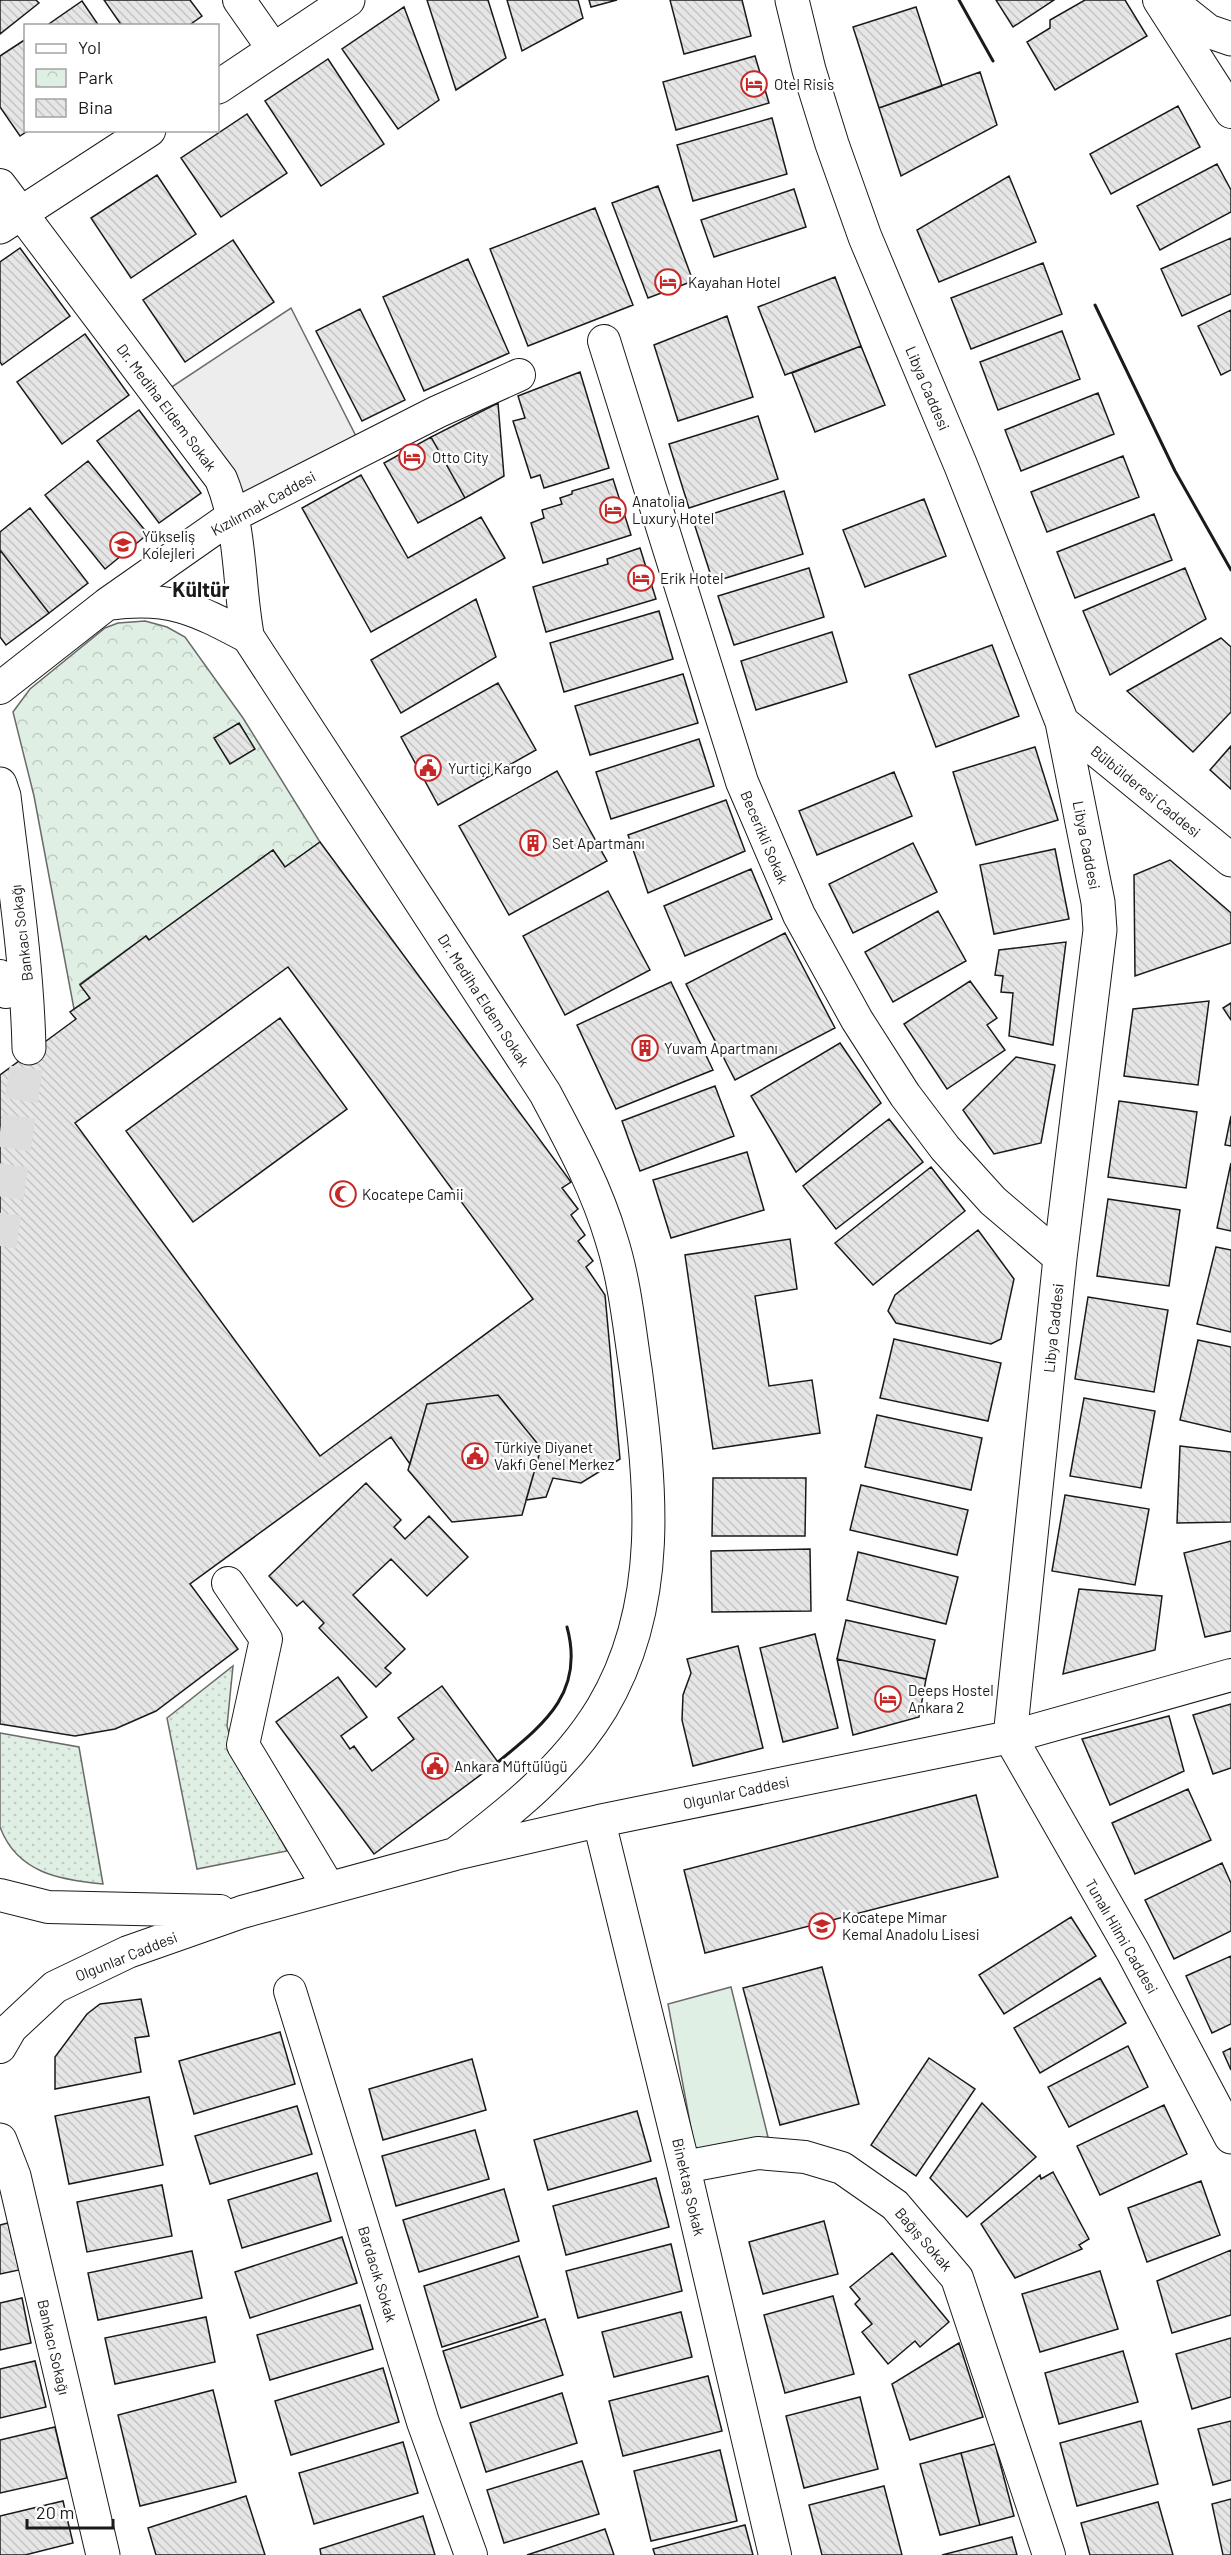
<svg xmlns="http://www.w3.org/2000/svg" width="1231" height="2555" viewBox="0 0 1231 2555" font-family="Barlow,sans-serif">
<defs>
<pattern id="grass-dots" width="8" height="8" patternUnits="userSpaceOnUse" patternTransform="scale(1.5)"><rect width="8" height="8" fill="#e0efe3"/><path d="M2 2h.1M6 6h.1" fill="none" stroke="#c0ccc2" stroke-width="1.8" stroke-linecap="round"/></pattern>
<pattern id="park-crowns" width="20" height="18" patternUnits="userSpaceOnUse" patternTransform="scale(1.5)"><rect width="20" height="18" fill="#e0efe3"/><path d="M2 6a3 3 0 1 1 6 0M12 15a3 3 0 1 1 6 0" fill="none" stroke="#c0ccc2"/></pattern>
<pattern id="building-back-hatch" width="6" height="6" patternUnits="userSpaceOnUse" patternTransform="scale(1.5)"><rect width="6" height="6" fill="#e6e6e6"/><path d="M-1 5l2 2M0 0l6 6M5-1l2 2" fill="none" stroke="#c5c5c5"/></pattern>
</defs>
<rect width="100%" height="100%" fill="#fff"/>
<path fill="url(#grass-dots)" stroke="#6a6a6a" stroke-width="1.5" d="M233,1666L227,1726L236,1758L287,1851L197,1869L167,1718Z
M0,1733L79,1747L103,1884C60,1880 17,1873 0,1827Z"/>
<path fill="url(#park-crowns)" stroke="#6a6a6a" stroke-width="1.5" d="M145,621L167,627L185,637L243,718L320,842L285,867L273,850L149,940L146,936L80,984L90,998L74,1009L34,796L13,712L30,689L105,628L118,623Z"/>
<path fill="#e0efe3" stroke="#6a6a6a" stroke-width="1.5" d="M731,1987L768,2137L696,2155L668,2004Z"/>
<path fill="#ededed" stroke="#6a6a6a" stroke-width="1.5" d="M291,308L363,450L234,515L158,396Z"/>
<path fill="url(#building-back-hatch)" stroke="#1a1a1a" stroke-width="1.5" fill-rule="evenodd" d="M0,0H36L39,3L0,34Z
M104,0H190L202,16L188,26H122Z
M427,0H488L506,58L456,90Z
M507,0H578L583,18L522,51Z
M589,0H617L591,7Z
M670,0H742L751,36L684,54Z
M996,0H1054L1013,27Z
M1085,0H1125L1147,36L1055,90L1027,42L1050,28V20Z
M82,1L99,26H46Z
M404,7L439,100L398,129L342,49Z
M916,7L942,86L879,108L853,27Z
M26,39V130H29L20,136L0,107V56Z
M755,56L769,103L676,130L663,82Z
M328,59L384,144L321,186L265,101Z
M980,72L997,125L901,176L879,108Z
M1178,106L1200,147L1111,194L1090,154Z
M247,114L287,173L221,217L181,158Z
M772,118L787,174L693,201L677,145Z
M1217,164L1231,190V212L1160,250L1137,206Z
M157,175L196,234L131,278L91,218Z
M1009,176L1036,242L939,282L917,230Z
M658,186L693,281L648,298L612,203Z
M794,189L806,227L714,257L701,220Z
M595,208L633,305L528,346L490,249Z
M1231,238V294L1182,316L1161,269Z
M233,240L274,302L185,362L143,300Z
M20,248L70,316L2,365L0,362V262Z
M468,259L509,353L424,391L383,297Z
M1043,263L1062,314L971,349L951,298Z
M835,277L861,346L785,375L758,307Z
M360,309L405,400L362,421L316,331Z
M1231,310V370L1221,375L1198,326Z
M727,316L753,397L678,421L654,345Z
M1062,331L1080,379L998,410L980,362Z
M85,334L129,395L62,444L17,382Z
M861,346L885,405L815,432L792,373Z
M580,372L609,468L544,488L540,475L531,478L513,421L525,418L518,396Z
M1098,393L1114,434L1021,471L1005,430Z
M498,403L504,476L465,498L431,437Z
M139,410L201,493L159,523L97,441Z
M758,416L778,479L689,508L669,444Z
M431,437L465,498L418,523L384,463Z
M1123,456L1139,497L1047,532L1031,492Z
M88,461L148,534L105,569L45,495Z
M361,475L408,558L481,517L505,558L371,632L302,508Z
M613,479L631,535L543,563L531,523L544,518L542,510L562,504L560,498L572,494V491Z
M784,491L803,554L713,582L693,520Z
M924,499L946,556L865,587L843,530Z
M30,508L88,583L49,613L0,550V532Z
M1154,514L1172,560L1075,598L1057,552Z
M640,548L656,599L546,632L533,587L608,564L607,559Z
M0,550L49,613L6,645L0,637Z
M809,568L824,617L734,645L718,596Z
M1185,568L1206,619L1110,675L1083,611Z
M476,599L496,657L401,713L371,660Z
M659,611L673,659L564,692L550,643Z
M832,632L847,682L756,710L741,661Z
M1221,638L1231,647V712L1193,752L1127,691Z
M992,645L1019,716L936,747L909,675Z
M683,674L698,723L590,755L575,706Z
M498,683L536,750L438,805L401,737Z
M239,723L255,749L230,764L214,738Z
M699,739L714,786L611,819L596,772Z
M1231,746V789L1210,770Z
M1035,747L1058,820L976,845L953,772Z
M557,771L607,861L509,915L459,826Z
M894,772L912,816L817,855L799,811Z
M726,800L745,851L648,893L628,835Z
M320,842L571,1182L562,1188L578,1209L571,1215L585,1235L578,1241L593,1261L586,1267L605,1295L620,1459L581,1483L553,1478L546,1497L526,1500L541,1448L498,1395L427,1404L410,1464L391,1437L190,1584L238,1649L156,1711L115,1729L75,1736L0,1724V1075L76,1019L70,1012L90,998L80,985L146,936L149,940L273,850L285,867Z
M913,843L937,892L853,933L829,884Z
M1055,849L1069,919L994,934L980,865Z
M1170,860L1231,913V943L1135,976L1134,875Z
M751,869L772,919L685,956L664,906Z
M608,891L650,970L565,1015L523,936Z
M938,911L966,961L893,1002L865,952Z
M785,933L835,1028L735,1080L686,984Z
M1066,942L1053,1045L1009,1036L1013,993L1001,992L1003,976L995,975L999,950Z
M288,967L533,1299L320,1456L75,1123ZM280,1018L347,1109L193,1222L126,1131Z
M970,981L997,1018L987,1025L1005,1050L947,1089L904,1024Z
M671,982L713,1070L616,1109L577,1025Z
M1209,1001L1198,1085L1124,1076L1133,1009Z
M1231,1003V1020L1223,1008Z
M840,1043L881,1103L796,1172L751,1096Z
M1016,1057L1055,1065L1041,1143L994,1154L963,1110Z
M715,1086L734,1136L640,1171L622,1121Z
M1119,1101L1197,1112L1186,1188L1108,1177Z
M1231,1116V1146L1225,1145Z
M889,1119L923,1162L836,1229L803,1186Z
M747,1152L764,1210L671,1238L653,1180Z
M1231,1163V1231L1217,1228Z
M931,1167L965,1211L873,1285L835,1243Z
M1108,1199L1180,1210L1169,1286L1097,1276Z
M978,1230L1014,1279L1001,1339L991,1344L896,1323L888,1311L895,1295Z
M790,1239L797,1289L755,1296L769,1386L812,1380L820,1433L713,1449L685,1255Z
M1216,1247L1231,1250V1332L1197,1324Z
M1088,1297L1168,1310L1154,1392L1075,1379Z
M894,1339L1001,1363L988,1421L880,1398Z
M1198,1340L1231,1347V1432L1180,1420Z
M498,1395L541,1448L522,1515L452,1522L408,1470L427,1404Z
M1084,1398L1155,1411L1141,1488L1070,1476Z
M877,1415L982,1438L971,1490L865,1467Z
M1180,1446L1231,1452V1522L1177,1523Z
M713,1478H806L805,1536H712Z
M366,1483L401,1520L394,1527L405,1539L429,1516L468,1557L427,1596L391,1559L353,1595L405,1649L385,1668L391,1673L376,1687L319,1628L324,1623L303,1601L297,1606L269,1576Z
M861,1485L968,1510L957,1555L850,1530Z
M1065,1495L1149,1509L1135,1585L1052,1571Z
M1231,1541V1631L1205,1637L1184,1553Z
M810,1549L811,1611L712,1612L711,1551Z
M858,1552L958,1577L946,1624L847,1600Z
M1079,1589L1162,1596L1155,1650L1063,1674Z
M846,1620L935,1640L926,1679L837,1659Z
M815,1634L838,1728L783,1742L760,1648Z
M738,1646L763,1748L693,1766L682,1720L683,1695L691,1673L687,1659Z
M837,1659L926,1679L919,1717L853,1735Z
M338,1677L367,1717L341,1736L350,1749L354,1746L372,1771L414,1739L398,1718L442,1686L498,1762L374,1854L276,1722Z
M1231,1704V1768L1213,1774L1193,1715Z
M1169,1716L1184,1771L1110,1805L1082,1739Z
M1188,1789L1211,1840L1135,1874L1112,1823Z
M976,1795L998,1877L705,1953L684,1870Z
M1222,1863L1231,1883V1931L1174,1959L1145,1900Z
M1071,1917L1096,1956L1004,2014L979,1975Z
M1231,1956V2024L1212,2033L1186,1976Z
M822,1967L859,2104L780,2125L743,1988Z
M1100,1978L1126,2023L1040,2073L1014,2028Z
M141,1999L149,2036L135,2038L141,2072L55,2089V2057L87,2014L100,2004Z
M280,2032L295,2084L194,2114L179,2061Z
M1128,2046L1148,2087L1069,2127L1048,2087Z
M1231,2048V2070L1223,2052Z
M929,2058L975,2089L916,2176L871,2145Z
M472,2059L486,2110L383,2140L369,2089Z
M149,2097L163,2165L69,2184L55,2116Z
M982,2103L1036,2157L967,2217L930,2178Z
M1164,2105L1187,2154L1100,2195L1077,2146Z
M297,2106L312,2154L210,2184L195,2136Z
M637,2111L651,2161L548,2190L534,2140Z
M475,2130L489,2179L396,2206L382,2156Z
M1053,2172L1089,2239L1079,2245L1082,2249L1015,2278L981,2224L1040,2175L1041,2179Z
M317,2173L331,2221L242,2248L228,2200Z
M656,2178L669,2227L566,2255L553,2206Z
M1201,2181L1220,2235L1147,2262L1128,2208Z
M162,2185L172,2236L87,2252L77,2202Z
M504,2189L519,2241L419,2272L403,2220Z
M824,2221L838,2274L763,2294L749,2242Z
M8,2223L19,2270L0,2274V2225Z
M342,2237L357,2283L250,2318L235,2272Z
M671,2244L682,2291L578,2318L566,2271Z
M1231,2250V2315L1172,2333L1157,2281Z
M192,2251L202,2298L98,2320L88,2273Z
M892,2253L949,2322L920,2347L915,2341L888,2364L862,2332L872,2324L855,2304L860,2299L850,2287Z
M519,2256L538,2317L442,2347L424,2286Z
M1100,2271L1118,2329L1040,2352L1022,2294Z
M833,2296L854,2374L785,2393L764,2315Z
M22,2298L31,2343L0,2350V2303Z
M360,2305L373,2349L270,2380L257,2335Z
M681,2312L692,2357L614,2377L602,2332Z
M206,2317L215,2362L115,2384L105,2338Z
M545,2319L563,2375L461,2408L443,2351Z
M1231,2338V2397L1192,2409L1176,2354Z
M959,2343L983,2417L910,2440L892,2384Z
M1123,2351L1138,2402L1059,2424L1045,2373Z
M35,2361L46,2407L0,2418V2369Z
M383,2368L399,2422L291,2455L275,2401Z
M708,2376L722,2431L623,2456L609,2401Z
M213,2390L236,2482L140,2506L118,2415Z
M562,2393L577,2443L486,2472L470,2423Z
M860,2397L878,2469L804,2488L786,2416Z
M1141,2421L1158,2484L1077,2506L1060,2443Z
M1231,2421V2480L1213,2485L1198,2429Z
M55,2427L67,2478L0,2493V2440Z
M403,2442L418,2493L314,2524L299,2473Z
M995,2444L1014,2516L980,2525L961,2453Z
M720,2450L737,2521L651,2541L634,2471Z
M961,2453L980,2525L940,2535L920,2464Z
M582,2461L599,2514L504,2543L487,2490Z
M884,2486L902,2555H822L809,2505Z
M246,2496L265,2555H156L148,2528Z
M1231,2499V2555H1223L1212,2504Z
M63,2501L73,2543L25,2555H0V2516Z
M1158,2502L1173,2555H1090L1081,2523Z
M423,2516L435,2555H321L320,2549Z
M745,2525L753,2555H655L653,2549Z
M605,2529L614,2555H527Z
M1012,2537L1017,2555H942Z"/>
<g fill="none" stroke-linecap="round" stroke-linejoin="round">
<path stroke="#ddd" stroke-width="33" stroke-dasharray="33 16" stroke-linecap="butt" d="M0,1246L29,1048"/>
<g stroke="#1a1a1a" stroke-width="34">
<path id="minor" d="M239,0L274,50
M1159,0L1231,112
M0,185L221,479C242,530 238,584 248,637L545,1093C570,1140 596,1187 611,1238C625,1281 629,1326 636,1372C651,1486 664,1604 602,1708C565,1769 511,1811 455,1854
M604,341L742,782L799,915L857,1020L905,1095L945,1148L993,1201L1060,1258
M108,604C169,595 195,609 248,637
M0,688L107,604L234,515L437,412L519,375
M0,976L6,992
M228,1583L266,1639L243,1745L329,1888
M599,1821L684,2167L775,2555
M0,1895L48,1907L220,1911
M290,1991L423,2422L471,2555
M0,2047L11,2028L55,1987L128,1952L242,1912L455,1854L599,1821L1010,1737L1231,1675
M684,2167L758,2153L805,2157L842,2168L895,2205L957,2278L1049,2555"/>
</g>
<g stroke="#1a1a1a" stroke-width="35">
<path id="major" d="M792,0L809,70L832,144L865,237L961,466L1062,722L1098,902L1100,930L1060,1258L1010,1737L1133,1952L1231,2137
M1169,0L1208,31L1231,39
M218,87L348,0
M0,227L149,130
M1062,722L1231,860
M0,784L4,796C14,880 27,963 29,1048
M0,2140L14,2176L103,2555"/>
</g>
<use href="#minor" stroke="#fff" stroke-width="32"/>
<use href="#major" stroke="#fff" stroke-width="33"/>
<path stroke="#1a1a1a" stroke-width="3" d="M959,0L993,61
M1095,305L1175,471L1231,570
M498,1762C544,1724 585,1693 567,1627"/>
</g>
<defs>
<g id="hotel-ring" transform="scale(1.35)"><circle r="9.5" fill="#fff" stroke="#c62828" stroke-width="1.5"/><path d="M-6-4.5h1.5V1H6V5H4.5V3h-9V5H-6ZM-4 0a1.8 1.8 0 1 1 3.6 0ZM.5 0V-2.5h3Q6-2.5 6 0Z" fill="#c62828"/></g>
<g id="school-ring" transform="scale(1.35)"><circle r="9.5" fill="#fff" stroke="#c62828" stroke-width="1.5"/><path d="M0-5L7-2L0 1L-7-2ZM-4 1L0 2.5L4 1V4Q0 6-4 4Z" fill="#c62828"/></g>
<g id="civic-ring" transform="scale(1.35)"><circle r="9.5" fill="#fff" stroke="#c62828" stroke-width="1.5"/><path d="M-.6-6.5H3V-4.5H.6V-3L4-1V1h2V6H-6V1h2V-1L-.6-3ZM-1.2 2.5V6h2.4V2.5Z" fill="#c62828"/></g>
<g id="building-ring" transform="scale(1.35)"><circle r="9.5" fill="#fff" stroke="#c62828" stroke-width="1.5"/><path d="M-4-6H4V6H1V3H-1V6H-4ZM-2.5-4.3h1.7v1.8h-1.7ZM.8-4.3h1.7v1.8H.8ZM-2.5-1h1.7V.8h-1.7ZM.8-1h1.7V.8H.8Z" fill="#c62828"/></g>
<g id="mosque-ring" transform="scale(1.35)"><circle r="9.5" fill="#fff" stroke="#c62828" stroke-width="1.5"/><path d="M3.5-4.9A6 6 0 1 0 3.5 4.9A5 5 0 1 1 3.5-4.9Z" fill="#c62828"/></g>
</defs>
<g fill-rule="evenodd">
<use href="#hotel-ring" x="754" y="84"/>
<use href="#hotel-ring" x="668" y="282"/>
<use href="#hotel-ring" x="412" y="457"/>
<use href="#hotel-ring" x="613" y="510"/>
<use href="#school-ring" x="123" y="545"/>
<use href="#hotel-ring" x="641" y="578"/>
<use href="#civic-ring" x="428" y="768"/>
<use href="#building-ring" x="533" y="843"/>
<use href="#building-ring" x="645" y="1048"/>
<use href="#mosque-ring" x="343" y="1194"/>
<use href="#civic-ring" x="475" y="1456"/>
<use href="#hotel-ring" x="888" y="1699"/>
<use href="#civic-ring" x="435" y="1766"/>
<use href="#school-ring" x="822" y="1926"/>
</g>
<g text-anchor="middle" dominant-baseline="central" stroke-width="4.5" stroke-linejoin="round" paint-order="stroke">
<g font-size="15" fill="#1a1a1a" stroke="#fff" text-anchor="start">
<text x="774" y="84">Otel Risis</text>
<text x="688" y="282">Kayahan Hotel</text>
<text x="432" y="457">Otto City</text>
<text x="632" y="501">Anatolia<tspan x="632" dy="17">Luxury Hotel</tspan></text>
<text x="142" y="536">Yükseliş<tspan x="142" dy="17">Kolejleri</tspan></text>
<text x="660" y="578">Erik Hotel</text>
<text x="448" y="768">Yurtiçi Kargo</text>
<text x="552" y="843">Set Apartmanı</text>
<text x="664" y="1048">Yuvam Apartmanı</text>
<text x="362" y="1194">Kocatepe Camii</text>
<text x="494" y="1447">Türkiye Diyanet<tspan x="494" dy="17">Vakfı Genel Merkez</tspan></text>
<text x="908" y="1690">Deeps Hostel<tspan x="908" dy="17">Ankara 2</tspan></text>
<text x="454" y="1766">Ankara Müftülügü</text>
<text x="842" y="1917">Kocatepe Mimar<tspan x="842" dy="17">Kemal Anadolu Lisesi</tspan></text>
</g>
<g font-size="15" fill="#1a1a1a" stroke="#fff">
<text transform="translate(928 388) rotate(67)">Libya Caddesi</text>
<text transform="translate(167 407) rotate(53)">Dr. Mediha Eldem Sokak</text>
<text transform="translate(263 503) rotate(-29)">Kızılırmak Caddesi</text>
<text transform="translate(1146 791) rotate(39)">Bülbülderesi Caddesi</text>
<text transform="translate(765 837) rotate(67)">Becerikli Sokak</text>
<text transform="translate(1087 845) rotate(79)">Libya Caddesi</text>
<text transform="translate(21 933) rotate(-97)">Bankacı Sokağı</text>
<text transform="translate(484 1000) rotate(57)">Dr. Mediha Eldem Sokak</text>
<text transform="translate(1053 1328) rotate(-84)">Libya Caddesi</text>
<text transform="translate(736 1792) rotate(-12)">Olgunlar Caddesi</text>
<text transform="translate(1122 1936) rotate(60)">Tunalı Hilmi Caddesi</text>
<text transform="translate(126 1956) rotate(-22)">Olgunlar Caddesi</text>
<text transform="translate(689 2187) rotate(77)">Binektaş Sokak</text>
<text transform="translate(924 2239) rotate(49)">Bağış Sokak</text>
<text transform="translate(378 2274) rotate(73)">Bardacık Sokak</text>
<text transform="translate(54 2347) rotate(77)">Bankacı Sokağı</text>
</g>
<g font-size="21" font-weight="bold" fill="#1a1a1a" stroke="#fff">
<text x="201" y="588">Kültür</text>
</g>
</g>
<rect x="24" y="24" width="195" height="108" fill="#ffffff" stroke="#a3a3a3" stroke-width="1.5"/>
<rect x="36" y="44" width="30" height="9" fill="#ffffff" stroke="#a3a3a3" stroke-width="1.5"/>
<text x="78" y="54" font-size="18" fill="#1a1a1a">Yol</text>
<rect x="36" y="69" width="30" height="18" fill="url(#park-crowns)" stroke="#a3a3a3" stroke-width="1.5"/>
<text x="78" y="84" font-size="18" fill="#1a1a1a">Park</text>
<rect x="36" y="99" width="30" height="18" fill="url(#building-back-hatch)" stroke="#a3a3a3" stroke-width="1.5"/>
<text x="78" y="114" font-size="18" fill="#1a1a1a">Bina</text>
<path d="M27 2519v9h86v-9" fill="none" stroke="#1a1a1a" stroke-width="3"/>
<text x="36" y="2519" font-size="18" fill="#1a1a1a" stroke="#ffffff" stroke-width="4.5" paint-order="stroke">20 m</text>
</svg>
